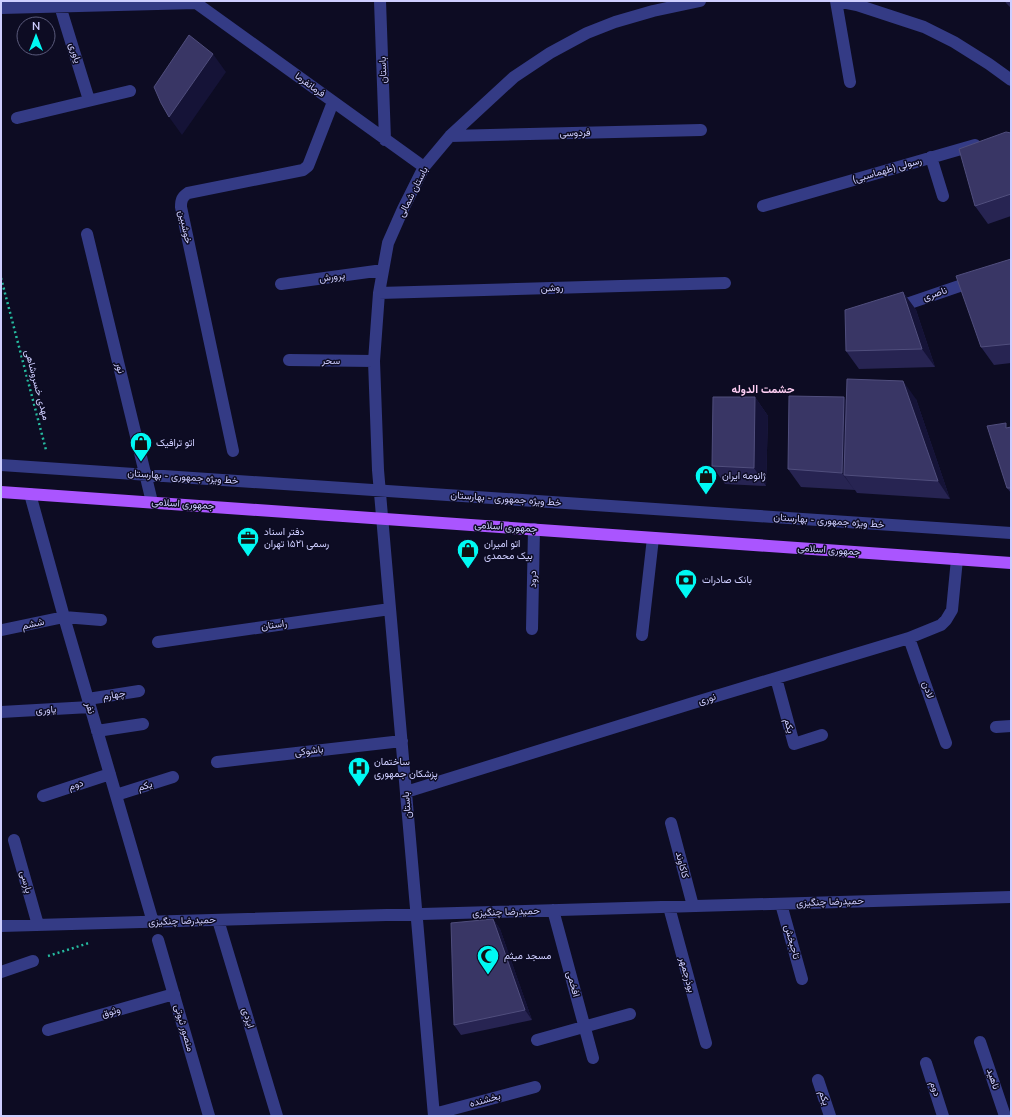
<svg xmlns="http://www.w3.org/2000/svg" width="1012" height="1117" viewBox="0 0 1012 1117" font-family="'Nunito Sans',Vazirmatn,sans-serif">
<rect width="100%" height="100%" fill="#0d0c23"/>
<g fill="none" stroke-linecap="round" stroke-linejoin="round">
<path stroke="#26bba0" stroke-width="2.5" stroke-dasharray="2 3" stroke-linecap="butt" d="M1,278L46,450
M48,956L89,943"/>
<path stroke="#343b85" stroke-width="12" d="M194,1L196,3L424,167
M380,1L385,140
M836,1L850,82
M837,1L857,5L924,27L954,42L989,64L1011,80
M60,6L89,100
M1,8L196,3
M17,118L130,91
M450,136L701,130
M931,157L943,196
M763,206L975,145
M87,234L152,502
M281,284L383,270
M379,293L725,283
M895,308L974,281
M289,360L374,361
M233,451L181,207C181,200 182,197 188,193L303,170L308,166L310,161L333,102
M1,465L1011,533
M30,494L64,617L153,922
M532,629L534,529
M2,630L64,617L101,620
M642,635L653,538
M909,638L946,743
M158,642L390,609
M776,678L794,744L822,735
M88,699L139,691
M1,712L90,707
M996,727L1011,726
M97,731L143,724
M217,762L402,741
M406,792L693,703L909,638L941,625L946,620L952,610L957,559
M116,795L173,777
M43,796L110,774
M671,823L693,906
M14,840L38,925
M781,904L802,979
M669,907L706,1043
M553,910L593,1058
M218,920L277,1116
M1,926L1011,897
M158,940L209,1116
M1,972L33,961
M48,1030L174,994
M537,1040L630,1014
M980,1042L1005,1116
M926,1063L943,1116
M818,1080L830,1116
M434,1114L535,1087
M434,1116L378,470L374,361L379,293L388,243L403,209L424,167L450,136L514,77L550,53L587,33L615,22L653,11L700,1"/>
<path stroke="#a5f" stroke-width="12" d="M1,492L1011,563"/>
</g>
<path fill="#272452" d="M1005,1H1011V8L1006,3Z
M1011,133V216L988,224L975,206Z
M1011,259V363L994,365L981,347Z
M903,292L916,310L935,367L859,369L846,351Z
M755,397L768,416L766,486L725,484L712,466Z
M916,399L950,499L857,493L855,490L801,487L788,469L847,400Z
M1009,427H1011V493L1007,488Z
M493,919L500,929L532,1020L461,1035L454,1025Z"/>
<path fill="#151337" d="M213,54L226,72L182,135L169,117Z
M903,292L916,310L935,367L922,349Z
M903,381L916,399L950,499L938,481Z
M755,397L768,416L766,486L754,468Z
M844,397L857,415L844,475L855,491L842,473Z
M493,919L500,929L532,1020L525,1010Z"/>
<path fill="#393665" stroke="#504e7d" d="M189,35L213,54L169,117L161,103L154,87Z
M1006,132L1011,133V194L975,206L959,149Z
M1011,259V344L981,347L956,276Z
M903,292L922,349L846,351L845,310Z
M847,379L903,381L938,481L844,475Z
M789,396L844,397L842,473L788,469Z
M713,397H755L754,468L712,466Z
M1006,423V428L1011,427V488H1007L987,426Z
M493,919L525,1010L454,1025L451,923Z"/>
<defs>
<g id="shop-pin" transform="scale(1.15)"><path d="M0 17L-7.5 6A9.5 9.5 0 1 1 7.5 6Z" fill="#00f9f3" stroke="#0d0c23"/><path d="M-5-2.5h2.3a2.7 3.5 0 0 1 5.4 0H5L5.5 6h-11ZM-1.5-2.5h3a1.5 2.3 0 0 0-3 0Z" fill="#111"/></g>
<g id="office-pin" transform="scale(1.15)"><path d="M0 17L-7.5 6A9.5 9.5 0 1 1 7.5 6Z" fill="#00f9f3" stroke="#0d0c23"/><path d="M-6-3h4V-5.5h4V-3h4V5H-6ZM-1-4.5V-3h2v-1.5ZM-6 0V1H6V0Z" fill="#111"/></g>
<g id="bank-pin" transform="scale(1.15)"><path d="M0 17L-7.5 6A9.5 9.5 0 1 1 7.5 6Z" fill="#00f9f3" stroke="#0d0c23"/><path d="M-6-4H6V4H-6ZM0-2.3a2.3 2.3 0 1 0 0 4.6a2.3 2.3 0 1 0 0-4.6Z" fill="#111"/></g>
<g id="hospital-pin" transform="scale(1.15)"><path d="M0 17L-7.5 6A9.5 9.5 0 1 1 7.5 6Z" fill="#00f9f3" stroke="#0d0c23"/><path d="M-5-5h3v3.5h4V-5h3V5h-3V1.5h-4V5h-3Z" fill="#111"/></g>
<g id="mosque-pin" transform="scale(1.15)"><path d="M0 17L-7.5 6A9.5 9.5 0 1 1 7.5 6Z" fill="#00f9f3" stroke="#0d0c23"/><path d="M3.5-4.9A6 6 0 1 0 3.5 4.9A5 5 0 1 1 3.5-4.9Z" fill="#111"/></g>
</defs>
<g fill-rule="evenodd">
<use href="#shop-pin" x="141" y="443"/>
<use href="#shop-pin" x="706" y="476"/>
<use href="#office-pin" x="248" y="538"/>
<use href="#shop-pin" x="468" y="550"/>
<use href="#bank-pin" x="686" y="580"/>
<use href="#hospital-pin" x="359" y="768"/>
<use href="#mosque-pin" x="488" y="956"/>
</g>
<g text-anchor="middle" dominant-baseline="central" stroke-width="3" stroke-linejoin="round" paint-order="stroke">
<g font-size="10" fill="#ceceff" stroke="#0d0c23">
<text transform="translate(75 53) rotate(73)">یاوری</text>
<text transform="translate(383 70) rotate(-92)">باستان</text>
<text transform="translate(310 85) rotate(36)">فرمانفرما</text>
<text transform="translate(575 133) rotate(-1)">فردوسی</text>
<text transform="translate(887 170) rotate(-16)">رسولی (طهماسبی)</text>
<text transform="translate(413 192) rotate(-63)">باستان شمالی</text>
<text transform="translate(185 227) rotate(78)">خوشبین</text>
<text transform="translate(332 277) rotate(-8)">پرورش</text>
<text transform="translate(552 288) rotate(-2)">روشن</text>
<text transform="translate(935 294) rotate(-19)">ناصری</text>
<text transform="translate(331 361) rotate(1)">سحر</text>
<text transform="translate(120 368) rotate(76)">نور</text>
<text transform="translate(37 385) rotate(75)">مهدی خسروشاهی</text>
<text transform="translate(183 477) rotate(4)">خط ویژه جمهوری - بهارستان</text>
<text transform="translate(506 499) rotate(4)">خط ویژه جمهوری - بهارستان</text>
<text transform="translate(183 504) rotate(4)">جمهوری اسلامی</text>
<text transform="translate(829 521) rotate(4)">خط ویژه جمهوری - بهارستان</text>
<text transform="translate(506 527) rotate(4)">جمهوری اسلامی</text>
<text transform="translate(829 550) rotate(4)">جمهوری اسلامی</text>
<text transform="translate(533 579) rotate(-89)">درود</text>
<text transform="translate(33 624) rotate(-13)">ششم</text>
<text transform="translate(274 625) rotate(-8)">راستان</text>
<text transform="translate(928 690) rotate(71)">لادن</text>
<text transform="translate(114 695) rotate(-9)">چهارم</text>
<text transform="translate(707 699) rotate(-17)">نوری</text>
<text transform="translate(90 708) rotate(73)">نفر</text>
<text transform="translate(46 710) rotate(-3)">یاوری</text>
<text transform="translate(789 726) rotate(75)">یکم</text>
<text transform="translate(309 751) rotate(-7)">باشوکی</text>
<text transform="translate(76 785) rotate(-19)">دوم</text>
<text transform="translate(145 786) rotate(-18)">یکم</text>
<text transform="translate(407 805) rotate(-95)">باستان</text>
<text transform="translate(682 865) rotate(75)">کاکاوند</text>
<text transform="translate(26 882) rotate(75)">پارسی</text>
<text transform="translate(830 902) rotate(-2)">حمیدرضا چنگیزی</text>
<text transform="translate(506 912) rotate(-2)">حمیدرضا چنگیزی</text>
<text transform="translate(182 921) rotate(-2)">حمیدرضا چنگیزی</text>
<text transform="translate(792 942) rotate(75)">تاجبخش</text>
<text transform="translate(687 975) rotate(75)">بوذرجمهر</text>
<text transform="translate(573 984) rotate(75)">افخمی</text>
<text transform="translate(111 1012) rotate(-16)">وثوق</text>
<text transform="translate(248 1018) rotate(73)">ایزدی</text>
<text transform="translate(184 1028) rotate(74)">منصور ثبوتی</text>
<text transform="translate(993 1079) rotate(71)">ناهید</text>
<text transform="translate(935 1089) rotate(72)">دوم</text>
<text transform="translate(824 1098) rotate(71)">یکم</text>
<text transform="translate(485 1100) rotate(-15)">بخشنده</text>
</g>
<g font-size="10" fill="#ceceff" stroke="#0d0c23" text-anchor="start">
<text x="156" y="443">اتو ترافیک</text>
<text x="722" y="476">ژانومه ایران</text>
<text x="264" y="532">دفتر اسناد<tspan x="264" dy="12">رسمی ۱۵۲۱ تهران</tspan></text>
<text x="484" y="544">اتو امیران<tspan x="484" dy="12">بیک محمدی</tspan></text>
<text x="702" y="580">بانک صادرات</text>
<text x="374" y="762">ساختمان<tspan x="374" dy="12">پزشکان جمهوری</tspan></text>
<text x="504" y="956">مسجد میثم</text>
</g>
<g font-size="11" font-weight="bold" fill="#ffd0f4" stroke="#0d0c23">
<text x="763" y="389">حشمت الدوله</text>
</g>
</g>
<rect width="1012" height="1117" fill="none" stroke="#ceceff" stroke-width="4"/>
<g transform="translate(36 36)"><circle r="19" fill="#0d0c23" stroke="#5a5a7b"/>
<path d="M0-3L7 15L0 10L-7 15Z" fill="#00f9f3"/>
<text y="-6" font-size="11" font-weight="bold" text-anchor="middle" fill="#ceceff">N</text>
</g>
</svg>
